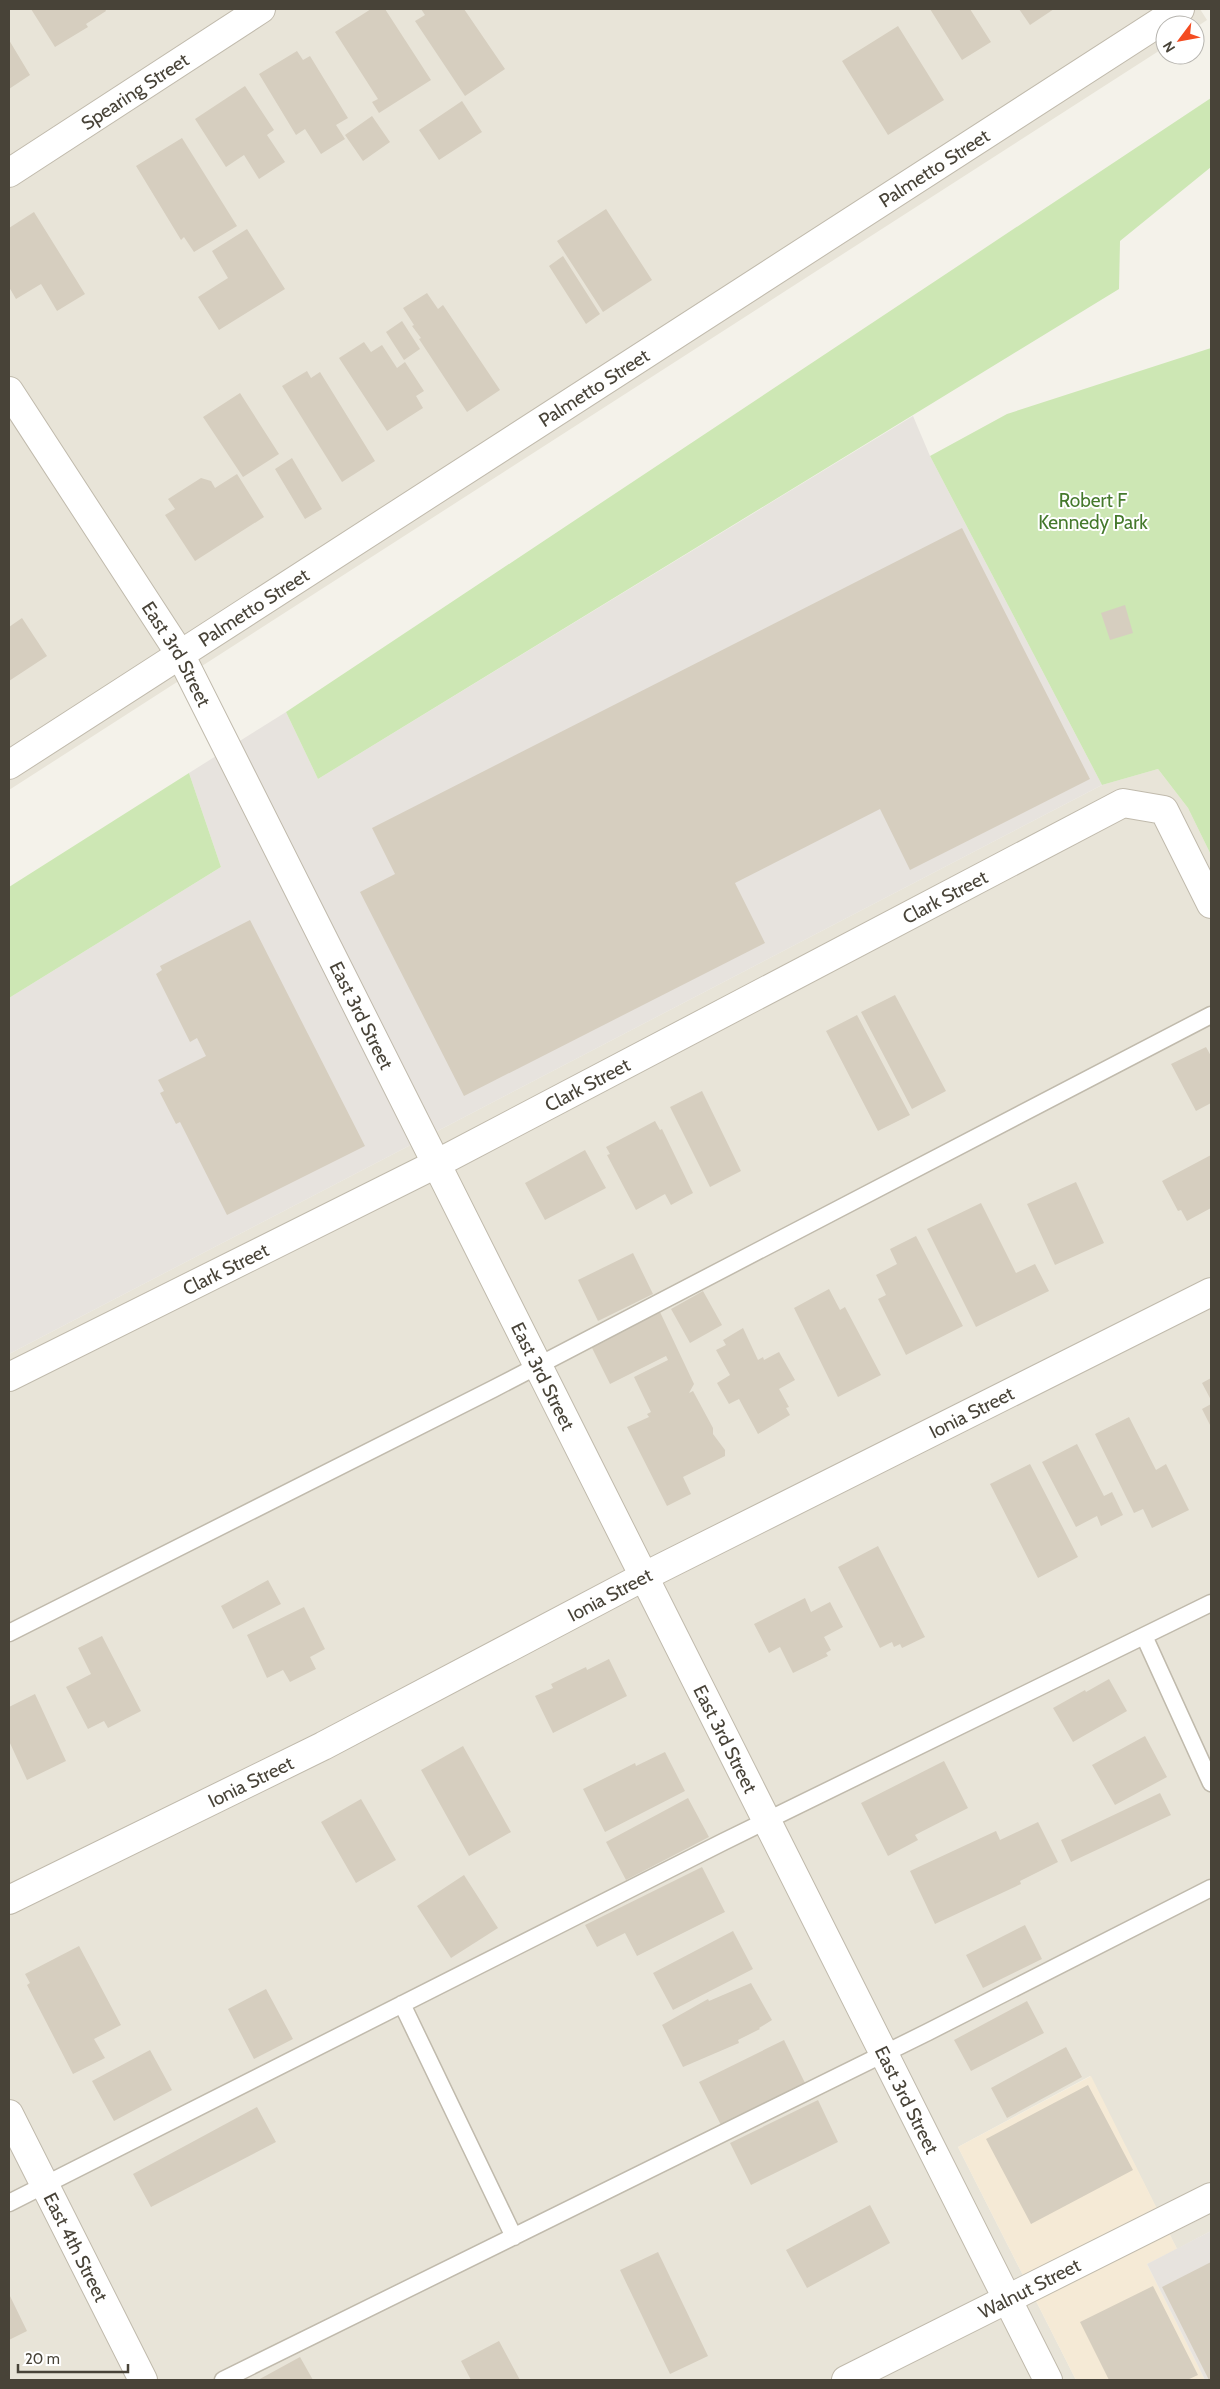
<svg xmlns="http://www.w3.org/2000/svg" width="1220" height="2389" viewBox="0 0 1220 2389" font-family="Cabin,sans-serif">
<rect width="100%" height="100%" fill="#f4f2ea"/>
<path fill="#e8e4d8" d="M9,9H1200L1207,20L1195,28V25H1165V47L9,790Z
M1158,769L1188,808L1211,855V2231L1177,2249L1090,2076L958,2147L1076,2380H9V1354L1102,785Z"/>
<path fill="#f5ead6" d="M1091,2076L1177,2249L1147,2264L1205,2380H1076L958,2147Z"/>
<path fill="#e7e3de" d="M913,416L930,456L1102,785L9,1354V998L221,867L189,773L286,712L318,779Z
M1211,2231V2380H1205L1147,2264Z"/>
<path fill="#cde7b4" d="M1211,98V167L1120,241L1119,289L318,779L286,712Z
M1211,348V855L1188,808L1158,769L1102,785L930,456L1007,414Z
M189,773L221,867L9,998V887Z"/>
<path fill="#d6cebf" d="M31,9H105L106,11L86,24L88,27L55,47Z
M371,9H385L431,80L379,113L372,102L378,99L335,32Z
M421,9H464L505,69L465,96L415,21L425,15Z
M930,9H970L991,42L962,60Z
M1019,9H1054L1030,25Z
M898,26L944,100L888,135L842,61Z
M9,40L30,75L9,89Z
M297,51L303,60L310,56L348,118L336,125L345,139L321,154L305,129L296,135L259,74Z
M245,86L274,130L267,135L285,162L259,179L244,155L226,167L195,119Z
M462,101L482,132L439,160L419,130Z
M372,116L390,142L363,161L345,135Z
M182,138L237,226L194,252L184,237L181,240L136,166Z
M606,209L652,280L603,312L557,241Z
M34,212L85,294L57,311L41,284L16,299L9,287V228Z
M247,229L285,289L219,330L198,297L228,278L212,251Z
M563,256L600,314L586,324L549,266Z
M427,293L438,309L443,305L500,390L467,412L419,339L421,338L412,326L414,325L403,308Z
M402,321L420,349L404,360L386,332Z
M364,342L371,352L382,345L397,368L405,362L424,391L416,396L423,408L387,431L339,358Z
M307,371L311,378L320,372L375,461L342,482L282,386Z
M240,393L279,454L243,477L203,417Z
M292,458L322,509L305,519L275,469Z
M237,474L264,517L195,561L165,515L175,509L168,499L201,478L211,481L215,488Z
M962,528L1090,779L910,870L880,809L735,883L765,943L464,1096L360,892L395,874L372,828Z
M1125,605L1133,633L1110,640L1101,613Z
M22,618L47,656L9,681V627Z
M250,920L365,1146L227,1215L180,1122L176,1124L160,1093L164,1091L158,1080L206,1056L197,1038L190,1042L156,974L162,970L160,966Z
M895,995L946,1091L912,1109L861,1012Z
M857,1015L910,1115L878,1131L826,1031Z
M1206,1047L1211,1056V1103L1196,1111L1171,1064Z
M702,1091L741,1171L710,1187L670,1107Z
M655,1121L660,1130L662,1129L693,1193L671,1205L665,1194L636,1210L607,1155L610,1154L606,1147Z
M585,1150L606,1188L545,1220L525,1183Z
M1211,1155V1208L1187,1221L1181,1210L1178,1211L1162,1181Z
M1076,1182L1104,1243L1055,1265L1027,1204Z
M981,1203L1016,1273L1035,1264L1049,1291L976,1327L927,1229Z
M916,1236L963,1326L906,1355L878,1299L886,1295L876,1275L897,1264L890,1249Z
M633,1253L653,1294L598,1321L578,1280Z
M829,1289L840,1310L845,1307L881,1375L838,1397L794,1308Z
M703,1291L722,1325L690,1343L671,1309Z
M660,1312L694,1384L689,1393L693,1391L713,1428V1434L725,1450V1456L683,1477L691,1494L667,1506L627,1427L649,1417L647,1414L651,1412L634,1377L668,1360L666,1356L610,1384L591,1346Z
M743,1328L758,1360L763,1357L764,1360L779,1352L795,1380L779,1389L789,1407L786,1408L790,1415L758,1434L739,1399L729,1404L717,1383L730,1375L716,1350L726,1345L723,1340Z
M1211,1378V1400L1202,1383Z
M1211,1404V1427L1202,1409Z
M1129,1417L1156,1470L1166,1464L1189,1510L1152,1528L1143,1509L1134,1513L1095,1434Z
M1077,1444L1104,1496L1112,1492L1123,1515L1101,1526L1097,1516L1076,1527L1042,1462Z
M1030,1464L1078,1557L1038,1578L990,1484Z
M878,1546L925,1637L902,1648L900,1644L894,1647L892,1642L880,1648L838,1567Z
M268,1580L281,1604L233,1629L221,1606Z
M805,1598L811,1612L830,1602L843,1627L824,1637L831,1650L826,1653L828,1656L793,1673L780,1647L769,1653L754,1624Z
M304,1607L325,1649L310,1657L316,1669L290,1682L283,1670L267,1678L247,1635Z
M102,1636L141,1711L108,1728L104,1721L88,1729L66,1687L91,1674L78,1648Z
M609,1659L627,1696L553,1733L535,1696L553,1688L551,1684L586,1667L587,1670Z
M1109,1679L1127,1711L1073,1742L1053,1708L1085,1690L1086,1692Z
M35,1694L66,1761L27,1780L9,1741V1707Z
M1145,1736L1167,1777L1115,1805L1092,1765Z
M463,1746L511,1832L469,1856L421,1770Z
M665,1752L685,1791L605,1832L583,1789L635,1763L636,1766Z
M944,1761L968,1808L915,1835L918,1840L888,1856L861,1803Z
M1160,1793L1171,1815L1071,1862L1061,1840Z
M688,1798L709,1837L626,1880L606,1842Z
M361,1799L396,1860L356,1883L321,1822Z
M1038,1822L1058,1862L1020,1881L1021,1884L935,1924L910,1871L996,1831L1000,1840Z
M702,1867L725,1912L637,1956L625,1933L597,1947L585,1925Z
M464,1875L498,1928L451,1958L417,1906Z
M1025,1925L1042,1959L983,1988L966,1955Z
M733,1931L753,1969L673,2010L653,1973Z
M79,1946L121,2025L94,2039L105,2058L73,2074L27,1985L30,1983L25,1974Z
M751,1983L772,2020L759,2028L760,2029L738,2040L739,2043L683,2067L662,2025L708,1999L709,2001Z
M266,1989L293,2039L254,2059L228,2009Z
M1027,2001L1044,2033L971,2071L954,2040Z
M784,2040L805,2083L721,2125L699,2082Z
M1066,2047L1082,2077L1007,2118L991,2088Z
M150,2050L172,2090L114,2121L92,2081Z
M1088,2085L1133,2170L1031,2224L986,2139Z
M818,2100L838,2142L751,2185L730,2143Z
M257,2107L276,2142L151,2207L133,2174Z
M870,2205L890,2243L807,2288L786,2250Z
M658,2252L708,2356L670,2374L620,2270Z
M1211,2262V2380H1209L1162,2287Z
M1153,2286L1198,2375L1187,2380H1109L1080,2322Z
M9,2294L27,2331L9,2340Z
M499,2341L520,2380H471L461,2361Z
M300,2357L313,2380H258Z"/>
<g fill="none" stroke-linecap="round" stroke-linejoin="round">
<g stroke="#c0baac" stroke-width="19">
<path id="lane" d="M9,1633L493,1389L1211,1015
M1144,1636L1211,1783
M402,2004L514,2237
M9,2203L723,1842L1211,1603
M223,2380L928,2032L1211,1888"/>
</g>
<g stroke="#c0baac" stroke-width="30">
<g id="street">
<path id="s1" d="M9,173L261,9"/>
<path id="s2" d="M9,391L180,654L1048,2380"/>
<path id="s3" d="M9,765L1180,9"/>
<path id="s4" d="M9,1377L436,1164L1123,803L1164,810L1211,904"/>
<path id="s5" d="M9,1900L323,1746L645,1576L1211,1292"/>
<path id="s6" d="M9,2114L143,2380"/>
<path id="s7" d="M846,2380L1211,2197"/>
</g>
</g>
<use href="#lane" stroke="#fff" stroke-width="16"/>
<use href="#street" stroke="#fff" stroke-width="28"/>
</g>
<g text-anchor="middle" dominant-baseline="central" stroke-width="4" stroke-linejoin="round" paint-order="stroke">
<g font-size="19" fill="#484338" stroke="#fff">
<text stroke="none"><textPath href="#s1" startOffset="150">Spearing Street</textPath></text>
<text stroke="none"><textPath href="#s3" startOffset="1101">Palmetto Street</textPath></text>
<text stroke="none"><textPath href="#s3" startOffset="696">Palmetto Street</textPath></text>
<text stroke="none"><textPath href="#s3" startOffset="291">Palmetto Street</textPath></text>
<text stroke="none"><textPath href="#s2" startOffset="312">East 3rd Street</textPath></text>
<text stroke="none"><textPath href="#s4" startOffset="1052">Clark Street</textPath></text>
<text stroke="none"><textPath href="#s2" startOffset="718">East 3rd Street</textPath></text>
<text stroke="none"><textPath href="#s4" startOffset="648">Clark Street</textPath></text>
<text stroke="none"><textPath href="#s4" startOffset="242">Clark Street</textPath></text>
<text stroke="none"><textPath href="#s2" startOffset="1122">East 3rd Street</textPath></text>
<text stroke="none"><textPath href="#s5" startOffset="1079">Ionia Street</textPath></text>
<text stroke="none"><textPath href="#s5" startOffset="674">Ionia Street</textPath></text>
<text stroke="none"><textPath href="#s2" startOffset="1528">East 3rd Street</textPath></text>
<text stroke="none"><textPath href="#s5" startOffset="269">Ionia Street</textPath></text>
<text stroke="none"><textPath href="#s2" startOffset="1932">East 3rd Street</textPath></text>
<text stroke="none"><textPath href="#s6" startOffset="149">East 4th Street</textPath></text>
<text stroke="none"><textPath href="#s7" startOffset="205">Walnut Street</textPath></text>
</g>
<g font-size="19" fill="#45792c" stroke="#fff">
<text x="1093" y="500">Robert F<tspan x="1093" dy="22">Kennedy Park</tspan></text>
</g>
</g>
<rect width="1220" height="2389" fill="none" stroke="#484338" stroke-width="20"/>
<g transform="translate(1180 40) rotate(238)"><circle r="24" fill="#ffffff" stroke="#b6b4af"/>
<path d="M0-4L9 19L0 12L-9 19Z" fill="#f44c21"/>
<text y="-8" font-size="14" font-weight="bold" text-anchor="middle" fill="#484338">N</text>
</g>
<path d="M18 2364v8h110v-8" fill="none" stroke="#484338" stroke-width="2.5"/>
<text x="25" y="2364" font-size="15" fill="#484338" stroke="#ffffff" stroke-width="4" paint-order="stroke">20 m</text>
</svg>
